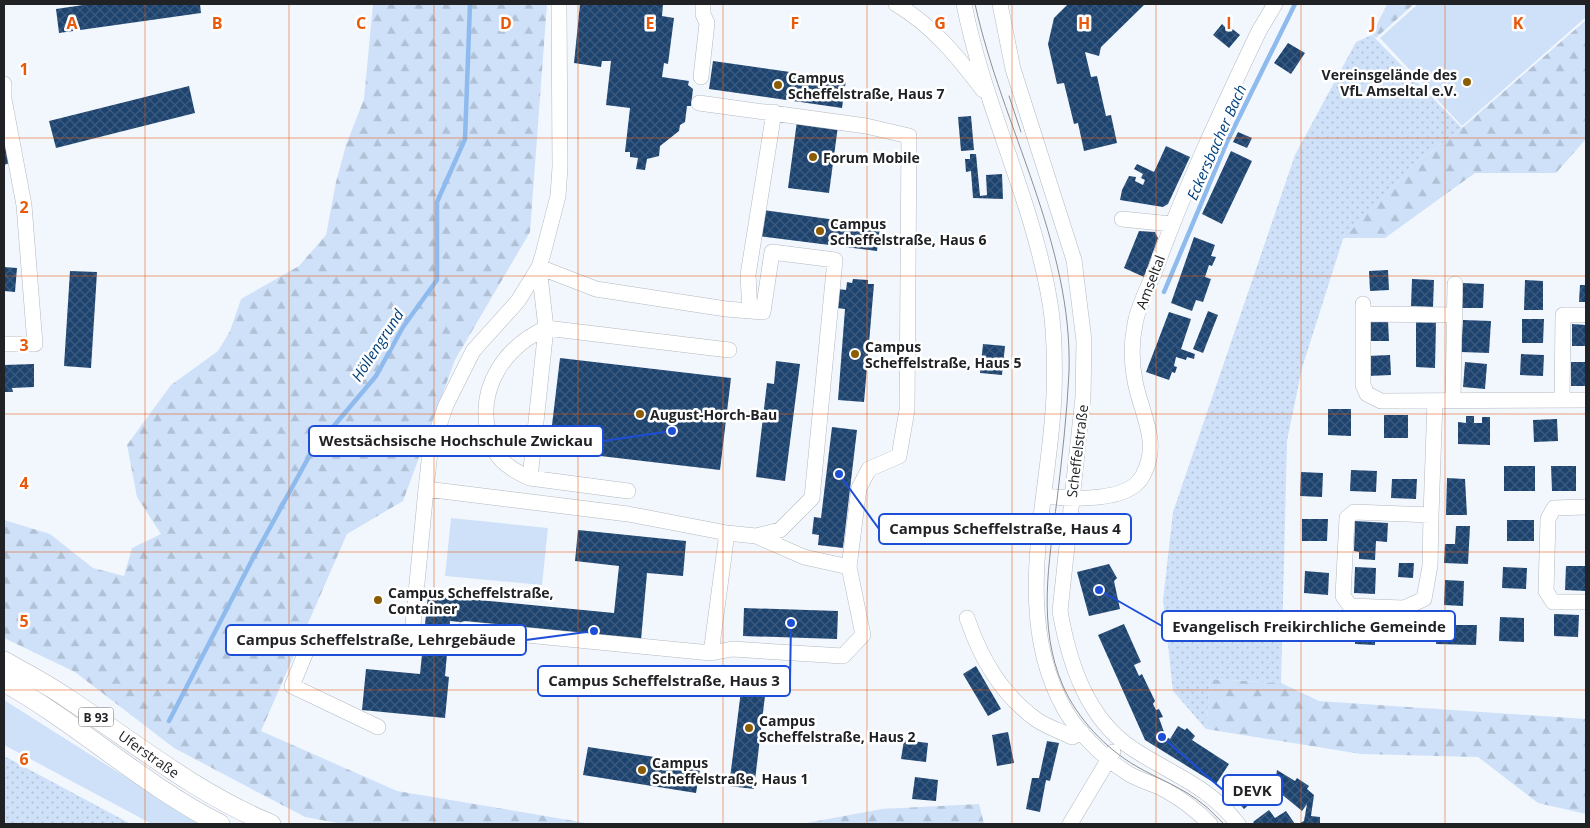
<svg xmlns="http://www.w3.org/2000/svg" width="1590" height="828" viewBox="0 0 1590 828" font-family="'Open Sans',sans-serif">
<defs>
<pattern id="forest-firs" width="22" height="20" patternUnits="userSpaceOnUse" patternTransform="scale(1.25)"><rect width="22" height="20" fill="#cee1f9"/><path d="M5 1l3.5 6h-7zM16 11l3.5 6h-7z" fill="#b1c1d5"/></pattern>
<pattern id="park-dots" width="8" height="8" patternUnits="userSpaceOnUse" patternTransform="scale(1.25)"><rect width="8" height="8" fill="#cee1f9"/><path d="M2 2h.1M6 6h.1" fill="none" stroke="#b1c1d5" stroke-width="1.8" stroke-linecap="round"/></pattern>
<pattern id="building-cross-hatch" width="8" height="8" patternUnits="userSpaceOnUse" patternTransform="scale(1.25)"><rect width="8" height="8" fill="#1d436f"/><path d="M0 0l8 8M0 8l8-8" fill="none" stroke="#3d5b7f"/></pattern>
</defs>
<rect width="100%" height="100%" fill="#f2f7fe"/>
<path fill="#cee1f9" d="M1418,4H1586V17L1462,126L1380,38Z
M451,518L548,528L542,585L445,576Z
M4,700L200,824H152L4,745Z"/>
<path fill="url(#forest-firs)" d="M373,4H547L530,232L455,360L403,501L347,534L261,731L397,791L592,824H343L305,817L174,748L75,672L4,638V520L50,534L93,568L124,576L132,548L161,534L137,497L127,445L171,385L218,351L230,331L241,299L299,266L326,235L336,182L346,145L364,99Z
M1387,4H1414L1376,38L1372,35Z
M1586,20V139L1556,173H1475L1385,238H1343L1414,164L1462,128Z
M1210,679L1281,683L1319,701L1586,719V814L1538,803L1478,757L1361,754L1206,729Z
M979,804L984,824H801L882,809Z"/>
<path fill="url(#park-dots)" d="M1372,35L1462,128L1414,164L1343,239L1302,368L1287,441L1281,683L1210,679L1206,729L1173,691L1163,600L1173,512L1295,155L1356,42Z
M4,756L131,824H4Z"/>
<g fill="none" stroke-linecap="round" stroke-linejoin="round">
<path stroke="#8fbaed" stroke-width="4.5" d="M1164,292L1227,142L1295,4
M169,721L251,562L311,453L376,376L403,327L437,280V202L465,139L470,4"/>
</g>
<path fill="url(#building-cross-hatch)" d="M90,4H200L201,13L59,33L56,9Z
M580,4H663L662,16L674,18L668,64L664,63L662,77L689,81L688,85L693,89L691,106H687L685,122L680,125L679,131L660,146L659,156L647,159L645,170L636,169L638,158L630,157V152H625L630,108L606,105L611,61H602L601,67L574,63Z
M1068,4H1145L1101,47L1099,56L1085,52L1091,77L1097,76L1106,116L1111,115L1117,143L1084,151L1078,123L1074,124L1064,83L1057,84L1048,44L1054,18Z
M1222,24L1227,29L1230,27L1240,35L1229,48L1213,35Z
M1288,43L1305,53L1291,74L1274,63Z
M713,61L846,80L842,108L709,89Z
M189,86L195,113L56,148L49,121Z
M971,116L974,150L961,151L958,117Z
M797,121L838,126L829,193L788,188Z
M1238,132L1252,138L1247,148L1233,142Z
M4,142L10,163L4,165Z
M1166,146L1190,157L1168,204L1163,207L1120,200L1122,190L1129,176L1136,177L1135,181L1143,185L1145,180L1141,178L1143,174L1134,169L1137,164L1154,172Z
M1231,151L1252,161L1222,224L1202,214Z
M970,154H976L980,196L987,195L986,175L1002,174L1003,199L973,198L971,171L966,172L965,159H970Z
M763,210L880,226L877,251L759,236Z
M1139,231L1155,232L1158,238L1144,277L1124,268Z
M1194,237L1215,245L1211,256L1216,257L1212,266L1209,265L1205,277L1211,279L1203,302L1196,300L1192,311L1171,303Z
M4,267L17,268L15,292L4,291Z
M1388,270L1389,290L1370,291L1369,271Z
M70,271L97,272L91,368L64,366Z
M853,279L868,280V284H874L864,402L838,400L845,309L837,308L838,289L846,290L847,282L852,283Z
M1412,279L1434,280L1433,307L1411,306Z
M1525,280L1543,281V310H1524Z
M1463,283L1484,284L1483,308H1462Z
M1580,285H1586V302H1579Z
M1208,311L1218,315L1203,353L1193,349Z
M1169,312L1191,319L1181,349L1195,354L1194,359L1187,357L1186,360L1176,357L1174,366L1177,367L1175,373L1172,372L1169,380L1146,372Z
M1522,319H1544L1543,343H1522Z
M1463,320L1491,321L1489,353L1461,352Z
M1369,321H1388L1389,341H1369Z
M1416,321H1436L1435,368L1416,367Z
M1572,324L1586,325V346H1572Z
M983,344L1005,346L1002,375L980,373Z
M1521,354L1544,355L1543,376L1520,375Z
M1390,355L1391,375L1368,376L1367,356Z
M560,358L731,378L720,470L549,450Z
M776,361L800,364L785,481L756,477L767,383L774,384Z
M1465,362L1487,364L1485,389L1463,387Z
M1571,362H1586V386H1571Z
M34,364V387L12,388L13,392H5L4,365Z
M1328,409H1351V436L1328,435Z
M1384,415H1408V438H1384Z
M1466,416H1474V423H1482V417H1490V445L1458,444V422L1466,423Z
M1557,419L1558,441L1534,442L1533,420Z
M832,427L857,430L843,548L818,545L819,535L812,534L814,517L821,518Z
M1504,466H1535V491H1504Z
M1551,466H1576V491H1552Z
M1351,470L1377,471L1376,492L1350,491Z
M1301,472L1323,473L1322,497L1300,496Z
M1447,478L1465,479L1467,515H1446Z
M1392,479H1417L1416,499L1391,498Z
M1302,519H1328L1327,541H1302Z
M1507,520H1534V541H1507Z
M1355,521L1388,523L1387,542L1376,541L1375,560L1359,559V552L1354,551Z
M1456,526H1470L1468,564L1444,563L1445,544H1455Z
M578,530L686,541L683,576L647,573L641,640L450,621L445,676L449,677L445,718L362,710L366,669L420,674L428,595L614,613L619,566L575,561Z
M1399,563H1414L1413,578L1398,577Z
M1109,564L1117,578L1114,581L1120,609L1089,616L1077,572Z
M1566,566H1586V591L1565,590Z
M1355,567L1376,568L1375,594L1354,593Z
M1503,567L1527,568L1526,589L1502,588Z
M1305,571L1329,573L1328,595L1304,593Z
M1445,580L1464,581L1463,606L1444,605Z
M744,608L838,611L837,639L743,636Z
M1297,611H1328L1327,640L1296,639Z
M1554,614L1579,615L1578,637L1554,636Z
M1500,617L1524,618V642L1499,641Z
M1343,619L1376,621L1375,645L1355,644V639L1342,638Z
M1124,624L1141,662L1134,665L1139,676L1142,674L1155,701L1153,704L1156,710L1159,709L1163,717L1159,718L1164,732L1161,733L1170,739L1178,726L1185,730L1187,728L1195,736L1192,740L1229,764L1216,784L1145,740L1098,635Z
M1452,625H1477L1476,645L1436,644V629L1452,630Z
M976,666L1001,709L988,716L963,674Z
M744,667L768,670L754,789L729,786Z
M1008,732L1014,763L997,766L992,735Z
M904,740L928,743L926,762L901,759Z
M1047,741L1059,743L1050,781L1046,780L1040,812L1026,809L1032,778H1039Z
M588,747L701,764L696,793L583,775Z
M1277,770L1295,781L1297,778L1309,786L1307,789L1314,795L1311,816L1320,817V824H1298L1304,821L1307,804L1302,811L1274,788Z
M1245,775L1258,789L1256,792L1259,796L1244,809L1226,789L1240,776L1242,778Z
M915,777L938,780L936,801L912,799Z
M1269,810L1275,818L1286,811L1295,824H1255L1253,822Z"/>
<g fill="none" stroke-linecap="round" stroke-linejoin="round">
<g stroke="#b3b9bf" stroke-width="16">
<path id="minor" d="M559,4L560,167L558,196L543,254L539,267L518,301L473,351L446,405L430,452L426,489L628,514L727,533L756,536L804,557L849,567L863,635L843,656L732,649L711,653
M896,4C932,25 958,57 983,90
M964,4C984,106 1033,200 1050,303C1055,333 1055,364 1054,395C1050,498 1010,614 1065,710C1079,734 1105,759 1129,774C1141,781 1155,784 1167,791C1183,800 1197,811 1210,824
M1000,4L1013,69L1074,260L1084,341L1083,397L1060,611C1069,663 1087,719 1133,749C1171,774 1209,786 1238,824
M701,77L707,23L703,14V4
M4,84V99L24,205L35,344H4
M699,103L866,126L909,136L907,410L899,456L869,469L859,488L849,567
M1122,219L1171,224
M1363,304V385L1367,394L1381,401L1586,400
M750,311L748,275L774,112
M1363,314L1455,315
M1453,399L1455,284
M1562,400L1563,315H1586
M530,478C523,475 516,472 510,467C498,460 490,445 488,432C478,386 505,347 546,328L729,350
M628,491L530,478L546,328L539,267L596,289L726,309L763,312L772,252L835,260L812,498L780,530L756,536
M1045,496C1070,499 1130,503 1143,475C1161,442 1141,414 1135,381C1131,361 1131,344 1135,324C1138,306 1149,286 1156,268C1185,187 1222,109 1259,31L1275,4
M1586,507L1554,508L1548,519L1546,591L1553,602H1586
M1431,515L1430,566L1424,599L1404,608L1350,606L1343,596L1347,518L1354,512L1431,515L1435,402
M967,618C981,659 1001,694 1037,720C1047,727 1061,731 1072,737L1082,732
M465,629L711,653L727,533
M378,727L292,686L310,642L411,646L426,489
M1070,824L1113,752"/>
</g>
<g stroke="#b3b9bf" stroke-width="20">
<path id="major" d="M4,661C25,673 47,684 67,698C134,742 197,794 271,824
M4,682C79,724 143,785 220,824"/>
</g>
<use href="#minor" stroke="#fff" stroke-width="15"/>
<use href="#major" stroke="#fff" stroke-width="19"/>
<path stroke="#8d9095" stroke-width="1" d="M975,4C1002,127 1073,243 1069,372C1067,414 1062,458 1057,500C1049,562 1037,626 1063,686C1077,718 1106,749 1136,766C1158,779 1184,788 1204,805C1211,810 1217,818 1224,824
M1009,96L1021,132"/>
</g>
<path fill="none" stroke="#e8590c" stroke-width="1" stroke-opacity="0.55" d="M145,4V824M289,4V824M434,4V824M578,4V824M723,4V824M867,4V824M1012,4V824M1156,4V824M1301,4V824M1445,4V824M4,138H1586M4,276H1586M4,414H1586M4,552H1586M4,690H1586"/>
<g fill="#8c5c03" stroke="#fff" stroke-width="2">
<circle cx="1467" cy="82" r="5"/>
<circle cx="778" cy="85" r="5"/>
<circle cx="813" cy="157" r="5"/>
<circle cx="820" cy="231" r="5"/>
<circle cx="855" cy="354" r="5"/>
<circle cx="640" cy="414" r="5"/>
<circle cx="378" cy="600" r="5"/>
<circle cx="749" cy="728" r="5"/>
<circle cx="642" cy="770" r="5"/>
</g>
<g text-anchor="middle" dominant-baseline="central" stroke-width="5" stroke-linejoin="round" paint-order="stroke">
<rect fill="#fff" stroke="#636466" stroke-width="1" x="78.5" y="707.5" width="35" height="19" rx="4"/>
<g font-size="12" font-weight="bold" fill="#202225">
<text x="96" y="717">B 93</text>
</g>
<g font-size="14" font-weight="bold" fill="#202225" stroke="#fff" text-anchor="start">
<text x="1457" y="74" text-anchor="end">Vereinsgelände des<tspan x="1457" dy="16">VfL Amseltal e.V.</tspan></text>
<text x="788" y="77">Campus<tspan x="788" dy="16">Scheffelstraße, Haus 7</tspan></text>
<text x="823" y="157">Forum Mobile</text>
<text x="830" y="223">Campus<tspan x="830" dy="16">Scheffelstraße, Haus 6</tspan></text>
<text x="865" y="346">Campus<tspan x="865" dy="16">Scheffelstraße, Haus 5</tspan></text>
<text x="650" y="414">August-Horch-Bau</text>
<text x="388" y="592">Campus Scheffelstraße,<tspan x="388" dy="16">Container</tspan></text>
<text x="759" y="720">Campus<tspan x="759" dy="16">Scheffelstraße, Haus 2</tspan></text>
<text x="652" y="762">Campus<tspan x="652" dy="16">Scheffelstraße, Haus 1</tspan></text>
</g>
<g font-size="14" fill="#202225" stroke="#fff">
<text transform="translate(1150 282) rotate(-69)">Amseltal</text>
<text transform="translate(1077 451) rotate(-83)">Scheffelstraße</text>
<text transform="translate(149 754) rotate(35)">Uferstraße</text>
</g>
<g font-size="15" font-style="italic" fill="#00407c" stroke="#fff">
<text transform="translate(1216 142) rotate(-66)">Eckersbacher Bach</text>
<text transform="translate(377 345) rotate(-57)">Höllengrund</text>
</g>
</g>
<g font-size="16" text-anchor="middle" font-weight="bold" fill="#e8590c" stroke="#fff" stroke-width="5" stroke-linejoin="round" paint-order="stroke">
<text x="72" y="29">A</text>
<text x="217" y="29">B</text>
<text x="361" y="29">C</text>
<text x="506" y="29">D</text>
<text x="650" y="29">E</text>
<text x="795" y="29">F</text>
<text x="940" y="29">G</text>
<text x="1084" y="29">H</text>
<text x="1229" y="29">I</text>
<text x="1373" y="29">J</text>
<text x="1518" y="29">K</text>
<text x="24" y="75">1</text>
<text x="24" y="213">2</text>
<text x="24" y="351">3</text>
<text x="24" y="489">4</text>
<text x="24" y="627">5</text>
<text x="24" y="765">6</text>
</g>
<path fill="none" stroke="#1d4ed8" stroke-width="2" d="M672 431L603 441M839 474L879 529M1099 590L1162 626M594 631L526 640M791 623L790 681M1162 737L1223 790"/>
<g fill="#1d4ed8" stroke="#fff" stroke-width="2">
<circle cx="672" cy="431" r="5"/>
<circle cx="839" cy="474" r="5"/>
<circle cx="1099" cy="590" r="5"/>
<circle cx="594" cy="631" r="5"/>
<circle cx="791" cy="623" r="5"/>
<circle cx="1162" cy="737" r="5"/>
</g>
<g fill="#fff" stroke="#1d4ed8" stroke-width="2">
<rect x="309" y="426" width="294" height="30" rx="5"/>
<rect x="879" y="514" width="252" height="30" rx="5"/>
<rect x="1162" y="611" width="293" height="30" rx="5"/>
<rect x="226" y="625" width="300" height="30" rx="5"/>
<rect x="538" y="666" width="252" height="30" rx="5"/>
<rect x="1223" y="775" width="59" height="30" rx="5"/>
</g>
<g font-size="15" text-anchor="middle" font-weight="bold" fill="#202225">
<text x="456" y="446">Westsächsische Hochschule Zwickau</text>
<text x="1005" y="534">Campus Scheffelstraße, Haus 4</text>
<text x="1309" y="632">Evangelisch Freikirchliche Gemeinde</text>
<text x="376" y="645">Campus Scheffelstraße, Lehrgebäude</text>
<text x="664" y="686">Campus Scheffelstraße, Haus 3</text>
<text x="1252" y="796">DEVK</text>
</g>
<rect width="1590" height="828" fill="none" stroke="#202225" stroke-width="10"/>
</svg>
